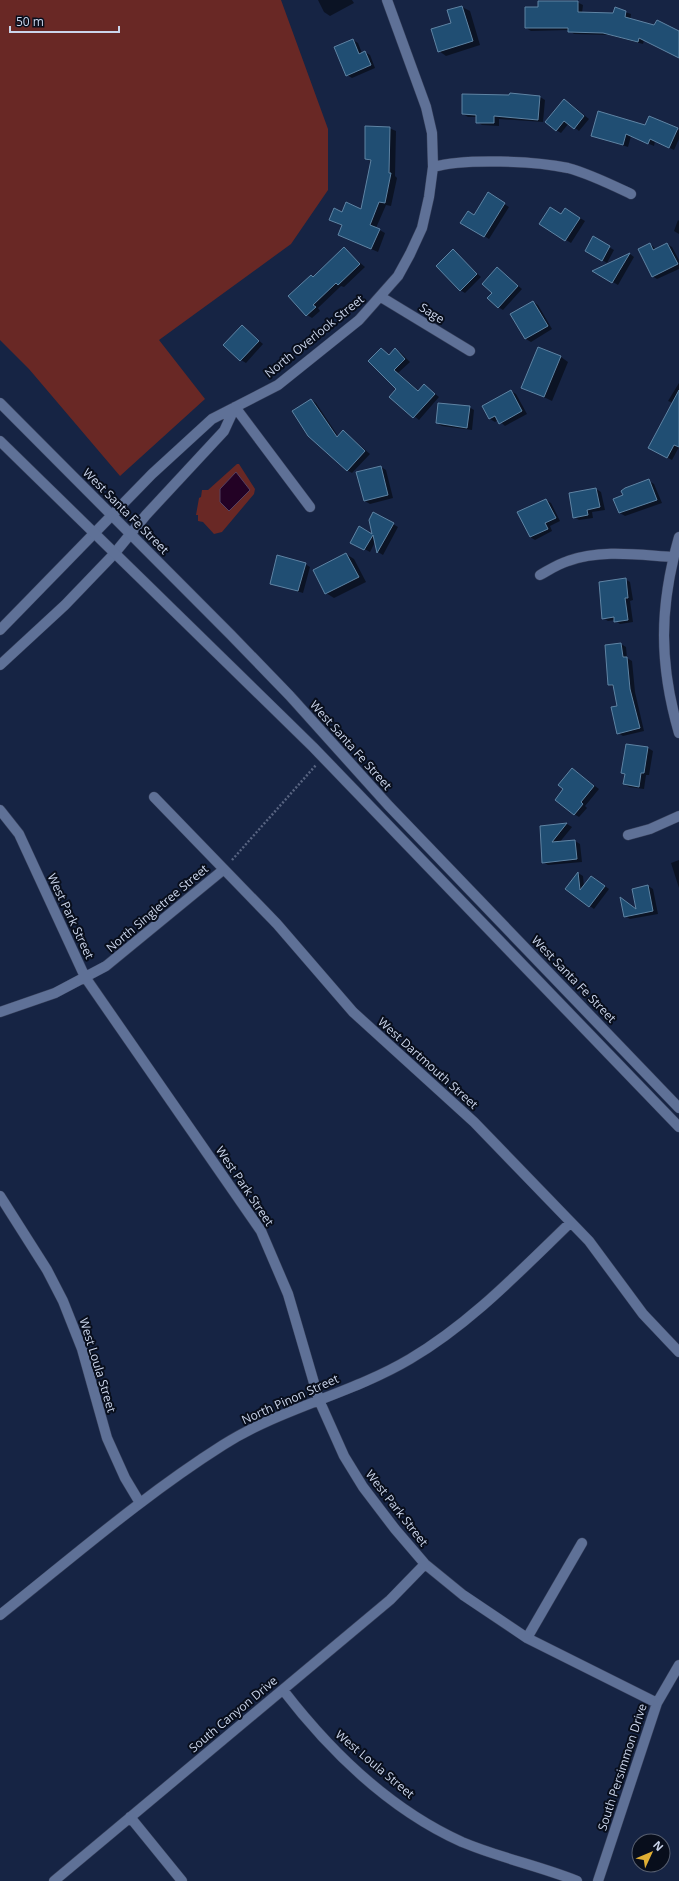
<svg xmlns="http://www.w3.org/2000/svg" width="679" height="1881" viewBox="0 0 679 1881" font-family="'Open Sans',sans-serif">
<rect width="100%" height="100%" fill="#162444"/>
<path fill="#692825" d="M0,0H281L328,129V190L291,244L159,340L205,399L120,476L29,369L0,340Z
M237,464H239L255,489L254,494L222,532L214,534L203,522L198,521V515H196L199,498L201,497L202,490H208Z"/>
<path fill="#230225" stroke="#554160" d="M236,472L250,490L229,511L220,502V489Z"/>
<path fill="#0007" d="M318,0H352L354,3L330,16L324,12Z
M577,2L583,5L582,13L614,14L616,9L631,14L630,20L679,33V57L644,40L643,44L609,35L574,34L569,30L531,31L526,28L539,8Z
M462,7L470,11L480,45L446,56L439,51Z
M353,40L358,43L362,53L365,52L370,55L375,68L352,78L347,75Z
M540,97L545,100L543,122L499,119V126L482,125L477,122V117H468L463,114Z
M569,103L589,119L579,131L569,123L561,133L556,130Z
M646,126L679,130V139L674,150L655,141L654,146L631,136L628,147L592,135Z
M389,128L396,131L395,176L397,178L391,206L386,205L376,228L385,233L378,252L339,235L343,226L330,220L343,213L362,210L371,162L366,159Z
M488,194L509,207L489,239L462,222L474,216Z
M565,209L585,221L571,243L540,224L561,215Z
M678,220L679,221V234L674,231Z
M593,238L614,250L607,263L586,250Z
M650,244L656,249L667,244L672,247L679,260V269L657,279L652,276Z
M344,249L365,267L344,287L341,286L318,308L320,311L312,318L307,315L289,296L314,278Z
M453,251L481,277L465,293L460,290Z
M630,254L634,257L618,285L594,271Z
M497,268L522,289L503,310L498,307L493,293Z
M533,302L538,305L552,329L531,342L526,339L512,314Z
M242,326L263,344L246,363L241,360Z
M382,349L390,355L395,350L400,352L410,362L398,373L419,391L424,385L439,397L419,420L391,397L397,389Z
M561,357L568,362L552,401L523,387Z
M679,383V447L672,460L650,448L673,403L668,401Z
M511,391L516,394L527,414L505,426L498,420L495,422L490,419L483,406Z
M311,400L316,403L338,436L343,431L370,454L352,473L347,470Z
M469,407L474,410L472,430L442,426L437,423Z
M381,467L386,470L393,498L370,504L365,501Z
M649,481L654,484L662,503L625,516L620,513L615,499Z
M596,489L601,492L605,510L592,512L593,518L579,520L574,517L570,494Z
M546,500L551,503L560,521L550,526L552,531L535,540L530,537Z
M374,513L398,527L383,555L378,552L375,542L370,552L351,542L359,528L374,536Z
M346,554L354,559L366,582L334,598L326,593Z
M305,564L310,567L303,593L271,583Z
M625,579L630,582L633,600L630,601L633,622L620,624L615,620L608,621L603,618Z
M621,644L626,647L627,658L632,661L635,692L644,731L623,736L618,733L619,706L614,687L609,685Z
M648,748L653,751L649,775H646L644,789L629,787L624,784L625,775L622,773Z
M572,769L599,789L585,806L587,808L579,817L574,814L565,789Z
M567,824L572,827L559,843L575,841L580,844L582,862L548,865L543,862L541,827Z
M679,860V888L671,863Z
M578,873L583,876L584,887L592,877L609,889L594,909L566,889Z
M648,886L653,889L658,914L630,919L625,916L637,910Z"/>
<path fill="#204e73" stroke="#5f84a4" d="M538,1H578V12L613,13L615,7L626,11L625,17L654,25L657,20L679,31V58L639,38L638,42L603,33L568,32V28H525V7H538Z
M462,6L473,41L438,52L431,29L451,23L447,10Z
M353,39L359,54L365,51L371,65L346,76L334,47Z
M510,93L540,96L538,120L494,116V123H476V115L462,114V94L509,95Z
M564,99L584,116L574,129L564,121L556,131L545,122Z
M598,111L645,125L649,116L678,128L669,148L650,139L648,144L626,134L623,145L591,136Z
M365,126L390,127L389,173H391L385,203L379,202L370,225L380,229L371,249L338,235L342,225L329,220L334,208L342,212L346,202L361,209L371,160L365,159Z
M488,192L505,203L484,237L460,223L468,211L474,215Z
M550,207L561,214L565,208L580,218L565,241L539,224Z
M593,236L610,246L602,261L585,251Z
M650,243L653,250L667,243L678,264L652,277L638,249Z
M344,247L360,264L338,285L336,283L313,305L316,307L306,316L288,296L311,275L313,277Z
M453,249L477,274L460,291L436,266Z
M630,253L612,283L592,271Z
M497,267L518,286L498,308L487,298L492,293L482,284Z
M533,301L548,326L525,339L510,314Z
M242,325L259,341L240,361L223,345Z
M538,347L561,356L544,397L521,388Z
M381,348L389,355L395,348L405,359L394,370L418,391L424,384L435,394L413,418L389,397L396,389L368,361Z
M511,390L522,411L499,424L495,416L489,419L482,406Z
M679,390V447L674,445L667,458L648,448Z
M311,399L337,437L343,430L365,451L347,471L308,436L292,411Z
M438,403L470,406L467,428L436,423Z
M381,466L388,495L364,501L356,472Z
M649,479L657,500L619,513L613,499L623,495L621,491L625,488Z
M596,488L600,507L587,510L588,515L573,518L569,493Z
M546,499L556,518L545,523L548,529L530,537L517,512Z
M373,512L394,523L377,553L373,535L364,550L350,543L359,526L372,534L369,520Z
M346,553L359,577L325,594L313,570Z
M277,555L306,563L298,591L270,584Z
M626,578L628,598H625L628,620L614,622V617L602,619L599,582Z
M621,643L623,657H627L630,689L640,728L617,734L611,707L617,706L613,685H608L605,645Z
M626,744L648,747L644,773H641L639,787L623,784L625,774L621,773Z
M572,768L594,786L581,802L583,804L574,815L555,800L563,789L558,785Z
M567,823L552,842L575,840L577,859L542,863L540,826Z
M578,872L580,890L591,876L605,886L589,907L565,889Z
M648,885L653,911L624,917L620,897L636,909L632,889Z"/>
<g fill="none" stroke-linecap="round" stroke-linejoin="round">
<g stroke="#37405b" stroke-width="11">
<path id="minor" d="M433,167C465,158 535,161 568,168C590,174 610,184 631,194
M381,297L470,351
M235,407L310,507
M679,537C659,607 659,664 679,733
M540,575C549,570 558,564 568,561C601,549 639,555 673,557
M0,630L152,474L212,419L278,385L359,320L398,276L410,254L422,228L429,197L433,167L432,133L426,107L387,0
M0,665L65,605L114,554L146,515L224,431L235,407
M154,797L277,924L353,1012L474,1122L589,1241L643,1314L679,1352
M0,810L19,834L85,977L261,1231L288,1294L319,1400L344,1456L363,1487L395,1529L425,1564L463,1595L527,1638L657,1703
M628,835L650,829L679,816
M0,1012L55,993L106,966L223,870
M0,1196L47,1270L63,1301L82,1349L107,1438L125,1478L140,1503
M0,1615C73,1557 144,1495 223,1445C281,1408 351,1394 410,1359C471,1323 520,1271 570,1223
M527,1638L582,1543
M283,1690C330,1751 391,1810 462,1842C500,1858 540,1866 577,1881
M130,1817L182,1881
M54,1881L390,1600L425,1564
M598,1881L657,1703L679,1665"/>
</g>
<g stroke="#37405b" stroke-width="11">
<path id="tertiary" d="M0,403L231,635L290,696L388,805L679,1108
M0,441L313,747L679,1127"/>
</g>
<path stroke="#586481" stroke-width="2.5" stroke-dasharray="2 2" stroke-linecap="butt" d="M232,860L316,765"/>
<use href="#minor" stroke="#5f7197" stroke-width="10"/>
<use href="#tertiary" stroke="#5f7197" stroke-width="10"/>
</g>
<g text-anchor="middle" dominant-baseline="central" stroke-width="4" stroke-linejoin="round" paint-order="stroke">
<g font-size="12" fill="#cbd5eb" stroke="#080e1c">
<text transform="translate(432 313) rotate(32)">Sage</text>
<text transform="translate(314 336) rotate(-39)">North Overlook Street</text>
<text transform="translate(126 511) rotate(45)">West Santa Fe Street</text>
<text transform="translate(351 745) rotate(48)">West Santa Fe Street</text>
<text transform="translate(157 908) rotate(-40)">North Singletree Street</text>
<text transform="translate(71 916) rotate(65)">West Park Street</text>
<text transform="translate(574 979) rotate(46)">West Santa Fe Street</text>
<text transform="translate(428 1063) rotate(42)">West Dartmouth Street</text>
<text transform="translate(245 1186) rotate(56)">West Park Street</text>
<text transform="translate(98 1365) rotate(73)">West Loula Street</text>
<text transform="translate(290 1399) rotate(-24)">North Pinon Street</text>
<text transform="translate(397 1508) rotate(52)">West Park Street</text>
<text transform="translate(233 1714) rotate(-40)">South Canyon Drive</text>
<text transform="translate(375 1764) rotate(40)">West Loula Street</text>
<text transform="translate(622 1767) rotate(-72)">South Persimmon Drive</text>
</g>
</g>
<g transform="translate(651 1853) rotate(46)"><circle r="19" fill="#080e1c" stroke="#565e6f"/>
<path d="M0-3L7 15L0 10L-7 15Z" fill="#e1af34"/>
<text y="-6" font-size="11" font-weight="bold" text-anchor="middle" fill="#cbd5eb">N</text>
</g>
<path d="M10 26v6h109v-6" fill="none" stroke="#cbd5eb" stroke-width="2"/>
<text x="16" y="26" font-size="12" fill="#cbd5eb" stroke="#080e1c" stroke-width="3" paint-order="stroke">50 m</text>
</svg>
